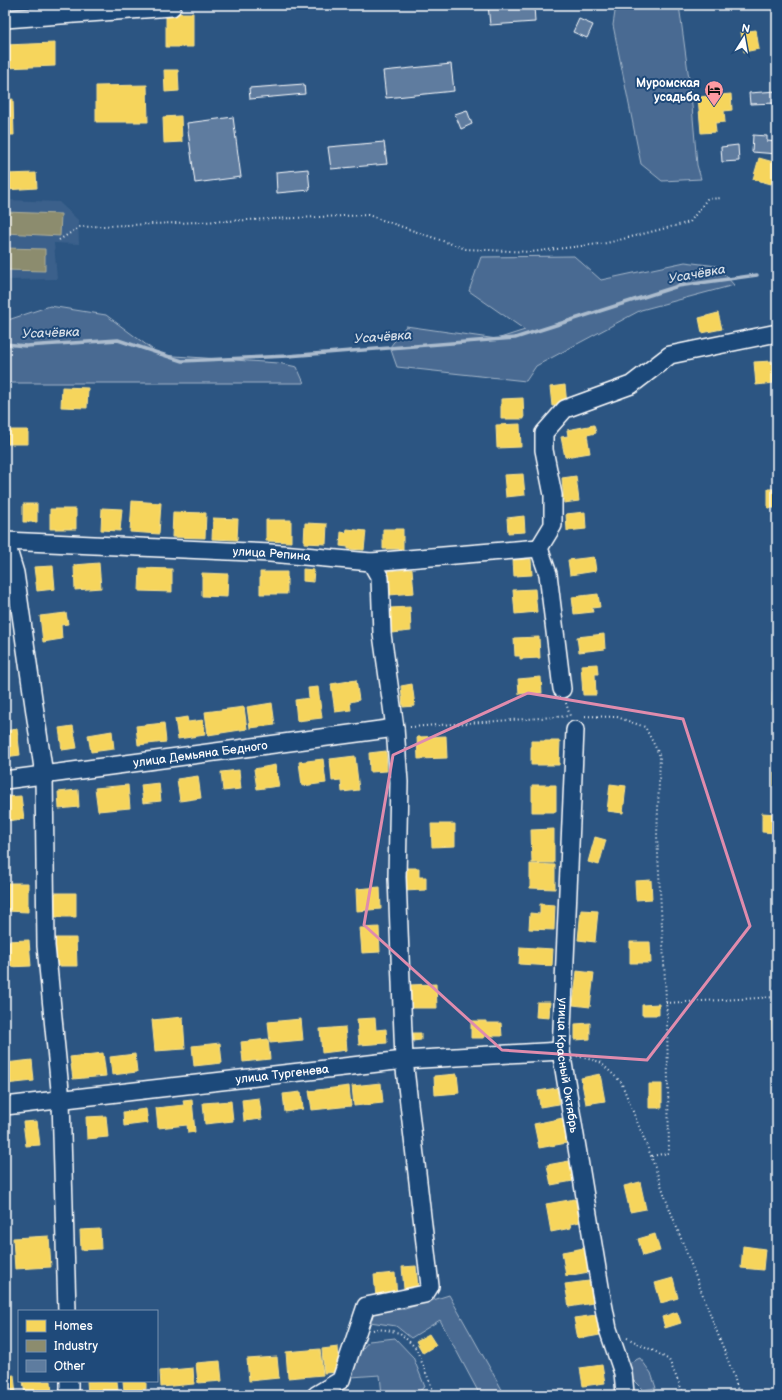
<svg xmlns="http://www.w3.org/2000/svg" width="782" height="1400" viewBox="0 0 782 1400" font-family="'Balsamiq Sans',sans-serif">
<rect width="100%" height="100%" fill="#2c5582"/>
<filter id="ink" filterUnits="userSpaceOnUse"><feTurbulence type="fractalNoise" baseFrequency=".025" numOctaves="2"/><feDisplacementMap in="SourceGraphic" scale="8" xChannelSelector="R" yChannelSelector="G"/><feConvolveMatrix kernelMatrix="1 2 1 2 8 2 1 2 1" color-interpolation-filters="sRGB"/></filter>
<g filter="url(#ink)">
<path fill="#3b618b" d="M5,200L59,202L78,220L79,244L54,243L57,279L5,280Z"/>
<path fill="#486b92" stroke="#a4b5c8" d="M616,5H679L691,94L697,165L701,179L662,181L641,164L613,25Z
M574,256L601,280L685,262L717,266L734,285L641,310L536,366L526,381L397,367L390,347L406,326L497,339L525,330L469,291L481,257Z
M50,306L106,315L160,355L278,363L297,367L304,383H5V321Z
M449,1295L505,1395H480L440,1320L411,1338L396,1326L370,1322L373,1310L405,1309Z
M395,1338L413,1357L425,1387L413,1395H382L380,1375L351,1377L357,1355L369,1341Z
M640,1358L651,1373L656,1388L643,1390L630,1377L629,1363Z"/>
<path fill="#f6d55c" stroke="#f9e28d" d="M166,13H193V47H166Z
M756,30L759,49L744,52L741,32Z
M55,43V66L5,68V45Z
M164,70H178L179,91L165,92Z
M147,85L148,122H96V86Z
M731,94L732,110L724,111L725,122L715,123L716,132L701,133L698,97Z
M13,99L14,135H5V100Z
M179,116H181L182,142L164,143L163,117Z
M759,158L777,163L771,184L753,179Z
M36,173L37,188L5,190V174Z
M718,313L722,329L702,333L699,318Z
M772,361L774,383L756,385L754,362Z
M565,385L567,405L552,406L550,387Z
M62,387L88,388L87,408L61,407Z
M523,398L524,419H501V399Z
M520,424L521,447L497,448L496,425Z
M594,425L596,433L587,435L590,453L565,457L561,437L568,436L567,430Z
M7,430H28V444H7Z
M775,451H777V464H775Z
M523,474L525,495L506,497L504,475Z
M576,476L579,501L564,503L562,478Z
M768,489H777V508H768Z
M132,501L161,503L159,534L130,532Z
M23,504H37V522H23Z
M102,508L122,509L120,531L101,530Z
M50,509H76V529H50Z
M173,512L206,513L205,538L172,537Z
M585,512L586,529L567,531L566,514Z
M524,516L525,532L508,533L507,518Z
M213,518L238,519L237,540L212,539Z
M266,520H291V542L266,541Z
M305,523L327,524L326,544L304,543Z
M347,529L366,531L364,550L348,549V547L340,546L341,532L346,533Z
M383,529H403V549H383Z
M774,555H777V571H774Z
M594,557L596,571L570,575L568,560Z
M531,559L532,575L514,576L513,560Z
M99,563L101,588L75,590L74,565Z
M53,566L55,589L37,591L34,567Z
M140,568L172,569V592L139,591Z
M303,569L314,570L313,582L303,581Z
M412,569L414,593L389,595L387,571Z
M260,572H287V594H260Z
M202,573L228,574L227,597L202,596Z
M775,576H777V600H775Z
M535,589L537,612L515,614L513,590Z
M598,594L600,607L592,608L593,612L574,614L572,597Z
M410,607L411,631L392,633L390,608Z
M66,613L68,624L61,625L62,639L43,642L40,616Z
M773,613H777V631H773Z
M604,634L605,649L579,652L577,637Z
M539,637L540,658L520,659V656H515L514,638Z
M597,664L598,674H595L596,695H583L581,665Z
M541,677L542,693L519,694L518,679Z
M356,680L359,700L350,702L351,710L335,712L331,684Z
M412,684L415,706L403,707L401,686Z
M318,687L322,718L297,721L295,700L309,698L308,688Z
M773,691H777V710L772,709Z
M272,703L275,725L250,728L247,707Z
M244,707L247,729L208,735L205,712Z
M187,717L188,722L203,720L205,735L178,739L175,719Z
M164,723L166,742L138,745L136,726Z
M73,726L77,748L62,750L59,728Z
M17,729L20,755L5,757V731Z
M112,731L114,749L91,752L88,735Z
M446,736L447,758L418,759L417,737Z
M531,741H560L559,765H531Z
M386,751L387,771L370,772L369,753Z
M355,756L359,790L342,792L341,780L332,781L330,759Z
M323,759L326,783L302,786L299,762Z
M275,765L279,786L257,789L254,769Z
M239,770L241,789L223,791L221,772Z
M774,772H777V788H774Z
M198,776L201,798L180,801L177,779Z
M159,783L161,801L143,803L141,785Z
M610,784L626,786L623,813L607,811Z
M128,785L130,808L98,811L95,788Z
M532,785H556V812H532Z
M78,790L79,807L59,809L58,792Z
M21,796L24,819L5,821V797Z
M762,813L777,814V833L762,832Z
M431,824H455V846L432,847Z
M554,829V863H532L531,830Z
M595,837L606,840L599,865L588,862Z
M530,864L555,865V889L530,888Z
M403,868H419V877H426V890L403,891Z
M651,880L652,899L636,900L635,881Z
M5,883H28V912L5,911Z
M380,887L381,909L357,911L356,889Z
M53,893H76V917H53Z
M540,904L555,905L554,930L529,929L530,913L540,914Z
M581,910L598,911L595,942L578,940Z
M379,927L380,952L362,953L360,928Z
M54,938H76L77,966H55Z
M29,940L31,966L8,967L6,941Z
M630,942H650L651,963H630Z
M520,947L553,949L552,966L519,964Z
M775,968H777V986H775Z
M577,971L594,973L590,1007L573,1005Z
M436,984L437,1008H410L409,985Z
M537,1002H550L549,1018L536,1017Z
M659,1004V1015H642V1005Z
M183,1017L185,1049L155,1051L152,1020Z
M375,1018L376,1030L386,1029L387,1043L359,1045L357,1019Z
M301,1019L303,1040L270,1043L268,1022Z
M772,1020H777V1047L773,1048Z
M471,1021H486V1023H501L502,1036H484V1038H471Z
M590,1023V1039L575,1040V1024Z
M345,1027L347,1050L322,1053L320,1029Z
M413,1033H421V1040L413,1041Z
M268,1039L270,1059L243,1062L241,1042Z
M220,1043L222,1063L194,1066L192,1046Z
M774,1049H777V1075H775Z
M103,1053L106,1076L73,1079L70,1057Z
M135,1054L137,1072L112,1075L110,1057Z
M32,1060L34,1081L5,1084V1063Z
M457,1074L459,1093L435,1095L434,1076Z
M600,1074L605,1101L586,1104L581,1078Z
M381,1083L383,1103L354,1106L352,1086Z
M649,1084H662V1108H649Z
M349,1086L351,1106L312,1110L309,1091Z
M557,1088L559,1104L540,1107L538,1091Z
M301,1092L303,1109L285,1112L283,1094Z
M259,1098L262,1119L244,1121L242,1100Z
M192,1100L195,1132L188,1133L187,1125L158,1128L156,1108L184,1105L183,1101Z
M231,1101L233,1121L205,1124L203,1103Z
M146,1109L148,1123L124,1126L123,1112Z
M106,1116L108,1137L87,1139L86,1117Z
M563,1118L567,1143L539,1148L534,1124Z
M37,1121L40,1145L26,1146L23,1122Z
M6,1127L8,1145H5V1128Z
M569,1161L573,1181L551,1185L547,1165Z
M640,1182L646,1209L630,1212L624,1186Z
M575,1199L580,1222L570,1224L571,1228L551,1232L546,1204Z
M100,1229L101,1249L81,1250L80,1230Z
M655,1234L660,1251L643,1256L638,1239Z
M49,1236L51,1267L15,1269L13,1238Z
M743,1246L765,1249L763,1270L741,1268Z
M584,1248L589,1272L566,1276L562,1252Z
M416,1266L418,1288L404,1289L402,1267Z
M395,1273L397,1295L376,1297L374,1275Z
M673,1278L678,1298L661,1303L655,1283Z
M589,1281L593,1303L569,1307L565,1284Z
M677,1312L681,1323L665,1328L662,1317Z
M596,1315L600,1335L578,1339L574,1318Z
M429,1334L436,1345L423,1353L416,1341Z
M338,1347L340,1372L324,1373L322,1349Z
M320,1349L323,1375L288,1378L286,1352Z
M277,1357L279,1378L249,1381L247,1359Z
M220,1361L222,1381L198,1383L196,1363Z
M602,1365L605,1383L583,1386L580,1368Z
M193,1368L194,1384L161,1387L160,1371Z
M14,1375L16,1395H5V1376Z
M23,1381H51L52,1395H25Z
M87,1381H117L118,1391L88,1394Z
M123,1381H146V1389L124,1391Z"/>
<path fill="#8c8c6e" stroke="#aeae9a" d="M5,212L61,214L60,236L5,233Z
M5,248L45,249V271L5,270Z"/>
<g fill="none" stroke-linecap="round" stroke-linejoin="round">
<path stroke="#acbcce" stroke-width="3.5" d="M5,344L26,346L118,340L182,361L288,356L515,338L678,286L757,275"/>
</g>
<path fill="#5e7c9f" stroke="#fff" d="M488,5H534L535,22L490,25Z
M579,19L593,25L587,38L573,32Z
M451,64L454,91L386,98L383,71Z
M304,84L305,94L250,99L249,88Z
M777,91V103L750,104L749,93Z
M467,110L472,124L461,129L455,114Z
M233,117L241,177L195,183L187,123Z
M753,135L767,136V141L777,142V154L752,152Z
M384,142L387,164L331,169L328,147Z
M738,145L739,161L722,162L721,147Z
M308,169L310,190L277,193L276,172Z"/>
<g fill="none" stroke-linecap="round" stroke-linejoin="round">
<g stroke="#fff" stroke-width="20">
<g id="minor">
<path d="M5,19L172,7"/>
<path d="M5,540L15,573L44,775L46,946L61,1100L67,1311"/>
<path id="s1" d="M5,541L270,553L371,562L539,548"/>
<path d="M562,689L548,574L539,548L553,525V495L544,450V433L565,409L631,385L670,355L777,333"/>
<path id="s2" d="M575,730L561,1051L601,1293L608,1329L623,1373L625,1393L623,1395"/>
<path id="s3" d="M5,780L395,728"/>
<path id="s4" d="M5,1106L404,1060L561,1051"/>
<path d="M69,1381V1395"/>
<path d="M316,1395L341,1380L366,1306L425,1294L430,1286L404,1060L397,877L399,782L395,728L382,634L380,578L371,562"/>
</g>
</g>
<path stroke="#fff" stroke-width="2" stroke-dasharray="1 3" stroke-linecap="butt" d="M59,240L80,227L368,215L466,249L531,252L607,243L690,222L707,199L722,198
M566,703L570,716
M581,716L617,717L645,727L660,756L657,836L667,1017L669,1153L651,1156
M410,727L569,716
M666,1003L777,997
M577,1056L600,1062L621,1082L651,1156L667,1202L734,1376L739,1395
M373,1330L376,1329L387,1330L400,1333L416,1348L435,1395
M627,1338L656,1352L669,1360L684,1395"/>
<use href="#minor" stroke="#1f4a7a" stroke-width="17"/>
</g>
</g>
<path fill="none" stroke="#e08cad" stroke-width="3" stroke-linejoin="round" d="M528,693L683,719L750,926L647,1060L502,1050L364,925L393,755Z"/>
<defs>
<g id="hotel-pin" transform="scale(1)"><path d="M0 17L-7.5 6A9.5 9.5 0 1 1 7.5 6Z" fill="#ff9aa2" stroke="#1f4a7a"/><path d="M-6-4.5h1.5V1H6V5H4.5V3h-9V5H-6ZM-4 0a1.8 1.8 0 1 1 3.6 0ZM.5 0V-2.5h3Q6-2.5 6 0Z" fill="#111"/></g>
</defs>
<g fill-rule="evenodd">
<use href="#hotel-pin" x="714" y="90"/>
</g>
<g text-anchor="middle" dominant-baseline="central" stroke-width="4" stroke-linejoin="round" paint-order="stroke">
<g font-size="12" font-weight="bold" fill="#fff" stroke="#1f4a7a" text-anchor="end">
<text x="700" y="83">Муромская<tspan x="700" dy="14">усадьба</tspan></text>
</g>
<g font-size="12" fill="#fff" stroke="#1f4a7a">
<text stroke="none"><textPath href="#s1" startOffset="267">улица Репина</textPath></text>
<text stroke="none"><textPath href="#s3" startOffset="197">улица Демьяна Бедного</textPath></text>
<text stroke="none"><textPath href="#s2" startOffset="336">улица Красный Октябрь</textPath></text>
<text stroke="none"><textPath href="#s4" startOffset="279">улица Тургенева</textPath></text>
</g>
<g font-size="13" font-style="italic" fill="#d5dde6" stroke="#1f4a7a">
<text transform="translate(697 274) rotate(-10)">Усачёвка</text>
<text transform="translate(51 333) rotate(-2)">Усачёвка</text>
<text transform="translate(383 337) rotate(-4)">Усачёвка</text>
</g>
</g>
<rect width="782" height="1400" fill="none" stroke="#1f4a7a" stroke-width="20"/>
<rect x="10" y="10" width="762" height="1380" fill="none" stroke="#fff" stroke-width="1.5" filter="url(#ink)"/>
<rect x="18" y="1310" width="140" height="72" fill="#1f4a7a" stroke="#7992af"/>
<rect x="26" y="1320" width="20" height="12" fill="#f6d55c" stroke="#7992af"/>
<text x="54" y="1330" font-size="12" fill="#ffffff">Homes</text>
<rect x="26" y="1340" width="20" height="12" fill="#8c8c6e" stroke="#7992af"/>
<text x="54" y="1350" font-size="12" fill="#ffffff">Industry</text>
<rect x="26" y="1360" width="20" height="12" fill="#5e7c9f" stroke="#7992af"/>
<text x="54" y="1370" font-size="12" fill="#ffffff">Other</text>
<g transform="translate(744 38) rotate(11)" stroke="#1f4a7a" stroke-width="3" paint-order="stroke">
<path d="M0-3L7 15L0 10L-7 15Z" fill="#ffffff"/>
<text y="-6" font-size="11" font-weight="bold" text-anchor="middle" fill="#ffffff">N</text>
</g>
</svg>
